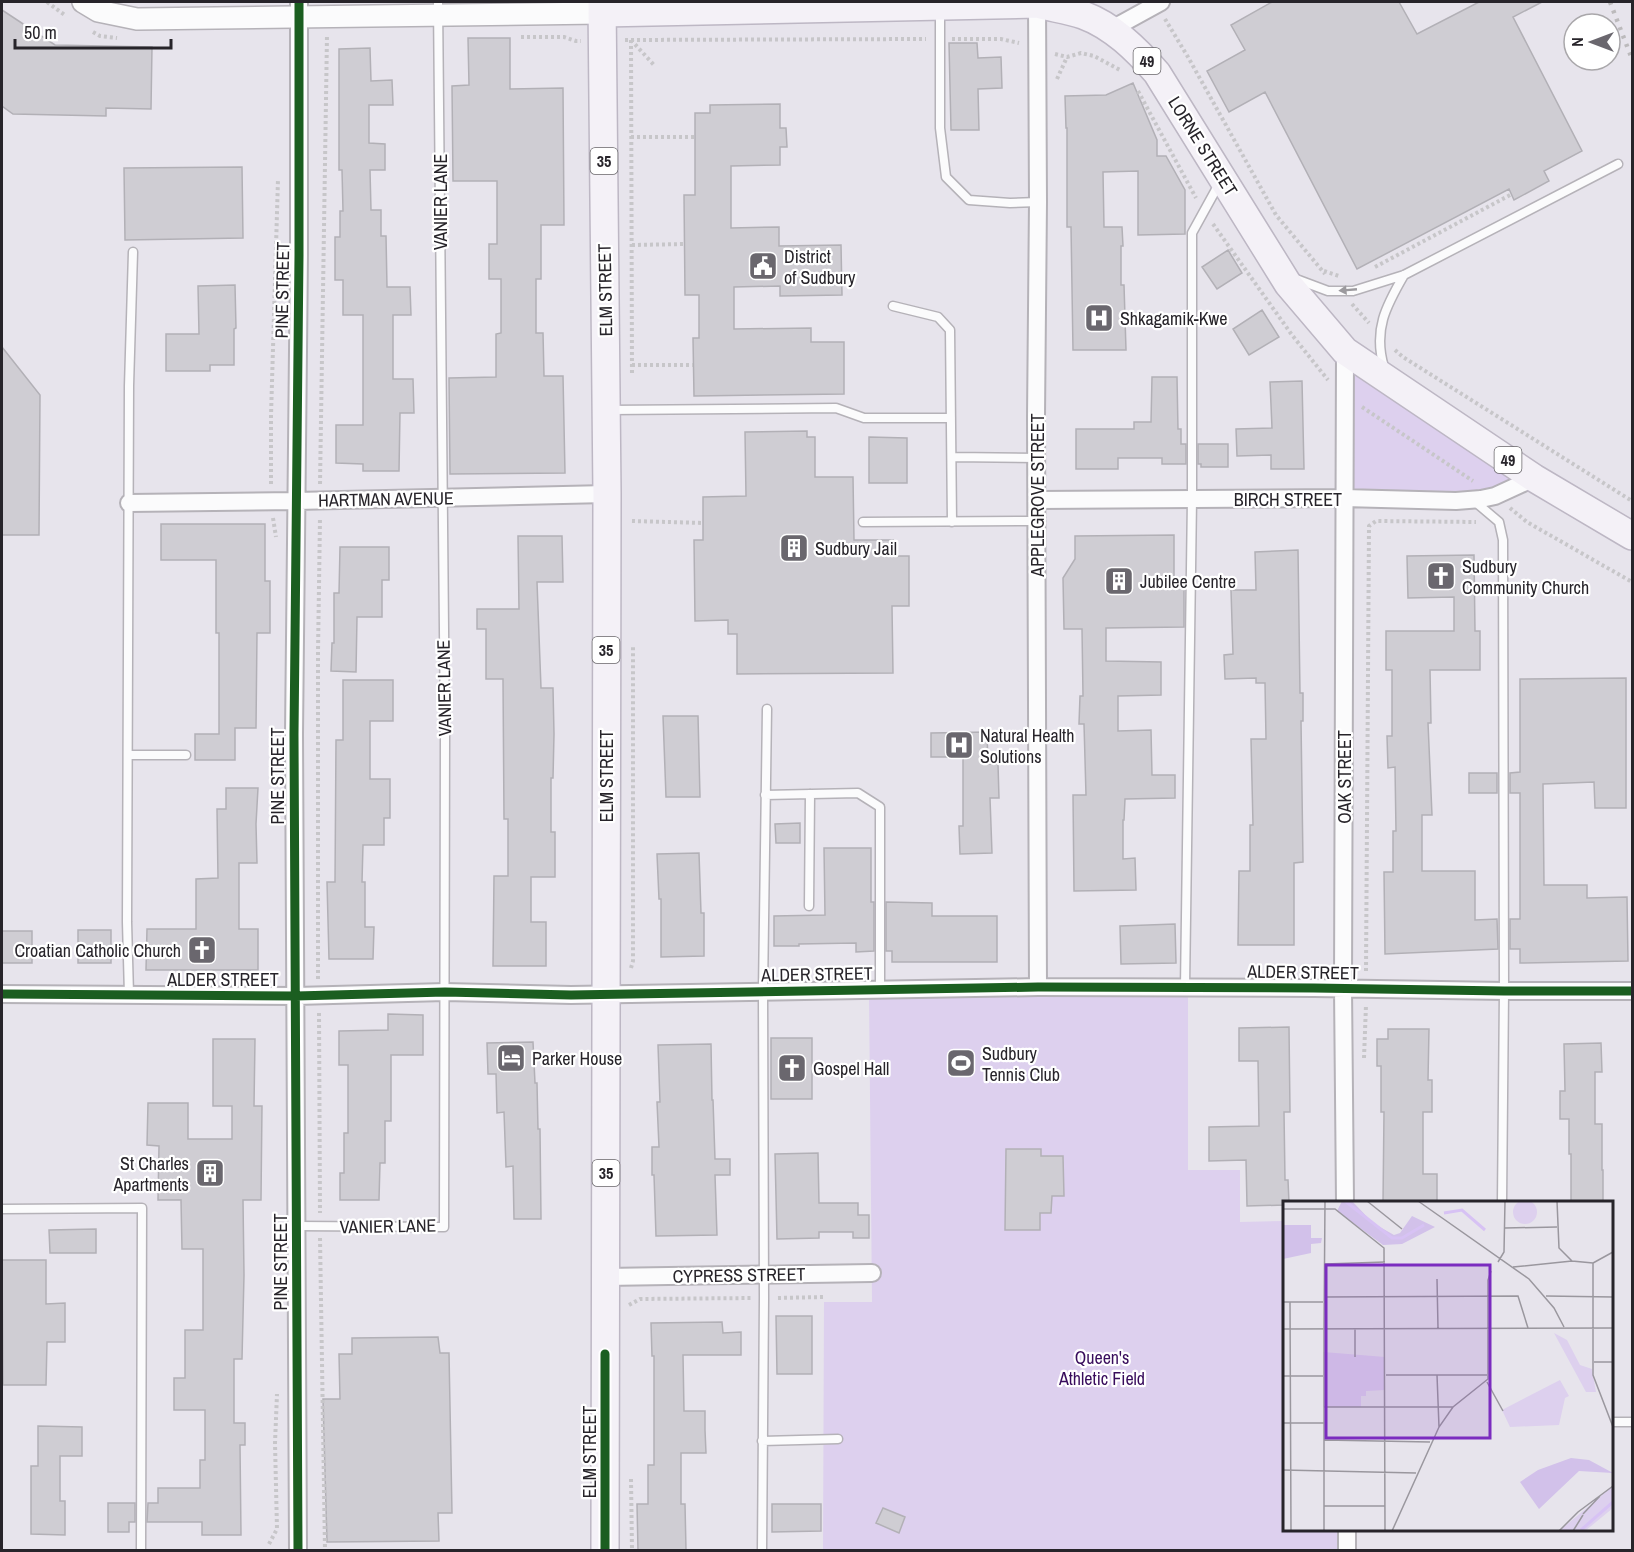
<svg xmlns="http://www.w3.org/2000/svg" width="1634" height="1552" viewBox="0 0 1634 1552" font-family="'Archivo Narrow',sans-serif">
<rect width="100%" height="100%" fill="#e7e4ec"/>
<path fill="#ddd0ee" d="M1344,353L1535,476L1495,494L1343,497Z
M1188,988V1170H1240V1222L1284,1221V1530H1345V1550H823L824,1302H872L869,993Z"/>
<path fill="#cfcdd3" stroke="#b2b0b6" stroke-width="1.5" d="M1272,2H1399L1417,34L1479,2H1542L1513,17L1582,151L1544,171L1549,181L1514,200L1509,189L1357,269L1265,92L1229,112L1207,71L1245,50L1231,25Z
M2,10L55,45L152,47L151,109L106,108V116L13,114L2,106Z
M468,38H510V89L563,88L564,225H541V279H536V333H543L544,376H563L565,473L450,474L449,378L496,377V334L501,333V279H489V244H497V181H453L452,86L469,85Z
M949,43H977L978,58L1001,57L1002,88L978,89L979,130H951Z
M370,48L371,81L392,80L393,105H369V143L385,144V170H370L371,210H381V236H386L387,287H410L411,315H393V379H413L414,413H400L399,471H363V464L336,463V425H363V315H343V280H335V237H340V211H343L342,170H339V49Z
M1133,83L1157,140V156H1166L1185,190V234L1138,235V171L1103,172L1104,227H1122L1123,246H1121V285H1124L1126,350H1073L1071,227H1067V128H1066L1065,96L1106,95Z
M780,104V128H786L787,147H780V165L731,166V228L779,227V246L841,245L842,295L780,296V286L734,287V329L811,328V342H844V394L694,396L693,338H699V295H685L684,195H695V113H710V105Z
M242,167L243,238L125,240L124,168Z
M1228,250L1242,273L1217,289L1202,267Z
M235,285L236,328L234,329V365H210V371H166V334H199L198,286Z
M1262,310L1279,337L1249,355L1233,329Z
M2,347L40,395L39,535H2Z
M1152,377H1177L1178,429H1181V444H1186V464H1162V458H1118V469H1076V429H1134V422H1151Z
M1302,381L1304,469H1271V455L1237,456L1236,429L1272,428L1270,382Z
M807,431V437H815V477H853L854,540H893V556H909V606H892L893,673L737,674V634H728V620L695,621L694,540H703V497L746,496L745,432Z
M869,437L907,438V483H869Z
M1198,444H1228V467H1201V464H1198Z
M161,524H265V581H270V633H257L256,728H235V760H195V734H219V633H216V560H161Z
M1174,535V585H1184V627L1106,628V661L1161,662V695L1118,696V731L1151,730L1152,775H1175V798L1125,799L1124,820H1123V859L1135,858L1136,890L1074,891L1073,795H1086L1084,724H1079L1080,696H1083L1082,629H1064L1063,578L1075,559V536Z
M518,536H562L563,582H537L541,688H553L554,734L553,778H551V832H555V877H531V922H546V966H493L494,876H508V819H504L503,679H486V629H477V609H519Z
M340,547H389V580H382V617H357L356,672L331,671L332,643H334V593H339Z
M1298,550L1300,693H1303V721H1301L1303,862L1294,863V945H1238L1239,871H1250V825H1253L1251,739H1266L1265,683H1256V678L1225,679L1224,655L1233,654L1231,590H1256L1255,552Z
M1474,555L1475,631H1480V670H1430L1431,723H1428L1432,815H1422V871H1475V920L1497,919L1498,949L1385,954L1384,872H1393V831H1396L1395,767L1388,768L1387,736H1392V670H1386V631H1454V597L1408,598L1407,556Z
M1626,678V808H1595L1594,782L1543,784L1544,885H1587V898L1627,897L1628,961L1520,963V949H1510V919H1520V793H1510V773L1520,772V679Z
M343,680H393V721H370V779H390V818H384V845H363L362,882H365V927H374L373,959H329L327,882H335L336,740H343Z
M663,716H698L700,797H666Z
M987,732L988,764H998L999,798H990L992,853L960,854L959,826H963V757H931V733Z
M1469,773H1497V793H1469Z
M226,788H258L256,824L257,863H239V929H258V970H146L147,929H196V879L218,878L217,809H226Z
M800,823V843H776L775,824Z
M824,848H871V902H874V951L856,952V943L799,944V946H774V916L825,915Z
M699,853L701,913H704V956L661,957V899H659L657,854Z
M886,902L932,903V916H997V962H892V951H886Z
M1175,924L1176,963L1121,964L1120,926Z
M78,930H111V963H78Z
M2,931H32V963H2Z
M388,1014L423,1015V1055H391V1121H385V1163H380L379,1200H340V1173H344V1133H348V1065H339V1031L388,1030Z
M1289,1027L1290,1112H1284L1285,1180H1288L1289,1203H1284V1205L1247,1206L1246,1160L1209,1161V1127L1259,1126L1258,1061H1239V1028Z
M1388,1029H1429L1428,1080H1432V1112H1423V1174H1437V1203H1383L1384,1112H1381V1066H1377V1039H1388Z
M771,1038H812V1099H771Z
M213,1039H255L254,1106H262L261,1200H243L244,1275L242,1359H234V1423H245V1445H240L241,1535H202V1522H147L148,1503H158V1488H200V1460H205V1410H174V1378H185V1330H203V1249H182L181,1200H158L159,1146L147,1145L148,1103H188V1139H232V1106H213Z
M533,1042L535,1083H537L538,1129H540L541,1219H514L513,1166L506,1167L504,1112L497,1113L496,1074H488L487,1043Z
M1601,1043L1602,1072H1595V1124H1602V1170H1603V1203H1571V1154H1569V1119H1560V1091H1565L1564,1044Z
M711,1044L712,1100H713L715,1159H730V1175H715L717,1235L656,1236L654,1175H652V1147H659L657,1102H660L658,1045Z
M1006,1149H1041V1156H1063L1064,1196H1052L1051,1213H1040V1230H1005Z
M818,1153L819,1203H858V1215H869V1238H853V1232H819V1238L777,1239L775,1154Z
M96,1229V1253H50L49,1230Z
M2,1260H46V1304L65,1303V1342H47L46,1385H3Z
M776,1316H812V1374H777Z
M722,1322L723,1333L741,1332V1355H683L684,1411H705V1430L706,1453H681V1504H685L686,1550L638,1551L637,1504H648V1465H654V1356H652L651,1323Z
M438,1337L440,1353H449L452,1513H438L439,1541L327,1542L323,1399H340L339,1354H352V1338Z
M38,1426L82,1427V1456H60V1501H65V1535L31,1534V1466H38Z
M108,1503H135V1522H129V1532H108Z
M772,1504H821V1531L772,1532Z
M883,1508L905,1517L899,1533L876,1523Z"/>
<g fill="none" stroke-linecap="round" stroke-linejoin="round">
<g stroke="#b5b2b8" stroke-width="11">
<path id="service" d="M940,10V128L946,177L969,200L1010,203L1038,202
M1296,279L1328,291H1353L1404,275L1618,164
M893,306L938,317L950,330L952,522
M1384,367C1373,330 1386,306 1404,275
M609,410L836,408L864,418H951
M952,457L1037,458
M1473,500L1499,522L1503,540L1504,991L1502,1202
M863,522L1037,521
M128,755H186
M765,795L858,793L880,807V990
M809,906L810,794
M1185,987L1192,499V233L1219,184
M129,995L127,922L129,386L133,252
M2,1209L142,1208L141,1550
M296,1226L444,1227L445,734L438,2
M1612,1422H1632
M762,1441L838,1439
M762,1550L764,1298L763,991L767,709"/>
</g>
<g stroke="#b5b2b8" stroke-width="20">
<path id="minor" d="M1037,4L1038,202L1036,417L1038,987
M1110,30L1161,2
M1037,500L1344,498L1456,501L1481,499L1495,496L1534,478
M129,503L296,501L607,494
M2,994L296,996L445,992L571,995L1038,987L1314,988L1504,991H1632
M1345,1202L1343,988L1345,351
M605,1277L872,1273
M1347,1530V1550
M298,1550L294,734L299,255V2"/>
</g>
<g stroke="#b5b2b8" stroke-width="24">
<path id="tertiary" d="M83,2L98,11L137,19L602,13"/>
</g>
<g stroke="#bdb7c4" stroke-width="30">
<path id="primary" d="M602,2L607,494L605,1550
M602,13L1037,4C1052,8 1069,10 1083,15C1113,26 1137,50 1157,73L1288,284L1345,351L1534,478L1632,536"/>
</g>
<path stroke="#c7c6c9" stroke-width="4" stroke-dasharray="3 3" stroke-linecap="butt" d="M47,2L66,16
M1165,19L1188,57L1276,215L1325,274
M93,32L100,36L117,38
M521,37H564L576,41H581
M952,39H1001L1019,43
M625,40L926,39
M631,40L632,375
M631,40L654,65
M1055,54L1067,57L1081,53L1094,56L1120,70
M1057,79L1067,57
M1138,91L1196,198
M631,137H695
M1213,224L1292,335L1328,380
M632,245L685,244
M1375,267L1512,194
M1324,271L1339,276
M1352,304L1369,323
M1395,350L1403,357L1632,501
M632,365H693
M1362,407L1473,481
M271,484V416L278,179
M320,484L327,35
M1510,508L1527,522L1632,582
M273,518L276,537
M632,521L703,523
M631,968L633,961V646
M1366,971L1369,526L1376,521L1476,522
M318,979V652L320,518
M319,1013L320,1213
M1364,1058L1366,1005
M320,1238L325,1550
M778,1298L825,1297
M629,1305L640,1299L753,1298
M631,1479L632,1550
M269,1544L277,1529L275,1443L277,1394"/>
<use href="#service" stroke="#fbfbfc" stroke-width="8"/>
<use href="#minor" stroke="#fbfbfc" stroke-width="16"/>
<use href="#tertiary" stroke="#fbfbfc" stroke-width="21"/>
<use href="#primary" stroke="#f4f1f7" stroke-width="27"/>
<path stroke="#bcbabc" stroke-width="4.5" stroke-dasharray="3 6" stroke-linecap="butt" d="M1610,2L1632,59"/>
<g stroke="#fff" stroke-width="13">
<path id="cycleway" d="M2,994L296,996L445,992L571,995L1038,987L1314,988L1504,991H1632
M298,1550L294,734L299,255V2
M605,1550V1354"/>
</g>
<use href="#cycleway" stroke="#1b5e20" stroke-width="9"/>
</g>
<defs><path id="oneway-solid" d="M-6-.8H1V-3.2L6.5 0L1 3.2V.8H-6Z" transform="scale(1.5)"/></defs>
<use fill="#9c9a9e" href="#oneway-solid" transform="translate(1348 290) rotate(175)"/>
<defs>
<g id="civic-square" transform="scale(1.5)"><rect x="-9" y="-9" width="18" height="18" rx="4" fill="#6a676e" stroke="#fff"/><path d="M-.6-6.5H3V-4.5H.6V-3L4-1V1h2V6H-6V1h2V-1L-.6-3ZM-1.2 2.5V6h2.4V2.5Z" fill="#fff"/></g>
<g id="hospital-square" transform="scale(1.5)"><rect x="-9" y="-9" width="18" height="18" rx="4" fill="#6a676e" stroke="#fff"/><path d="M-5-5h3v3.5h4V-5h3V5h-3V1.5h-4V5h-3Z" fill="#fff"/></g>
<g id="building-square" transform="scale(1.5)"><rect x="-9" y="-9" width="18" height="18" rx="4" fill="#6a676e" stroke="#fff"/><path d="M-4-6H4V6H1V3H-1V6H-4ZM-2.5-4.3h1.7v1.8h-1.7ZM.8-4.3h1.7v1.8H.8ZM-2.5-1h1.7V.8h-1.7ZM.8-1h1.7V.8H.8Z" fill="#fff"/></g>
<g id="church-square" transform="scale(1.5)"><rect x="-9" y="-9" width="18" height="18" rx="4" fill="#6a676e" stroke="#fff"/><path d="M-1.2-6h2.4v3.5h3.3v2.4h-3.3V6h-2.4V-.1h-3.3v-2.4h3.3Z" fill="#fff"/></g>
<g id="hotel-square" transform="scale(1.5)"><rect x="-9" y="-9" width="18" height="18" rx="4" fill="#6a676e" stroke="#fff"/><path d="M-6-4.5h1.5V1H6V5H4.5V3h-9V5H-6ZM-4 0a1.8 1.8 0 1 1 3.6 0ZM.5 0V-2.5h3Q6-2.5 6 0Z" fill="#fff"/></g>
<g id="stadium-square" transform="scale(1.5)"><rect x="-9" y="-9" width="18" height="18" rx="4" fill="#6a676e" stroke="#fff"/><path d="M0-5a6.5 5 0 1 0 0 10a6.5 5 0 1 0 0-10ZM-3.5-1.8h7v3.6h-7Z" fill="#fff"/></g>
</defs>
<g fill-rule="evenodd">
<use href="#civic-square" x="763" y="266"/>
<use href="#hospital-square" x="1099" y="318"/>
<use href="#building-square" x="794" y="548"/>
<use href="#church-square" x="1441" y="576"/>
<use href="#building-square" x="1119" y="581"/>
<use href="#hospital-square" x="959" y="745"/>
<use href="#church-square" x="202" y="950"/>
<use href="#hotel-square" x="511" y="1058"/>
<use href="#stadium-square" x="961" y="1063"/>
<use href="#church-square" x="792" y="1068"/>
<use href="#building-square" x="210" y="1173"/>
</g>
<g text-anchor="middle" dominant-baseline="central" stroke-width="4.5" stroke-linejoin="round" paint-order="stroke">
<g fill="#fff" stroke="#68666a" stroke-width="1.5">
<rect x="1133.5" y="48" width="27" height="26" rx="4.5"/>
<rect x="590.5" y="148" width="27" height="26" rx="4.5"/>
<rect x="1494.5" y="447" width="27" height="26" rx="4.5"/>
<rect x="592.5" y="637" width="27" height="26" rx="4.5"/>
<rect x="592.5" y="1160" width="27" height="26" rx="4.5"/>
</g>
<g font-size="16" font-weight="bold" fill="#27242a">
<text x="1147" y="61">49</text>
<text x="604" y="161">35</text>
<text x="1508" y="460">49</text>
<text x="606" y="650">35</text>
<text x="606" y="1173">35</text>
</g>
<g font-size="18" fill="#27242a" stroke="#fff">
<text transform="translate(1203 146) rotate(58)">LORNE STREET</text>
<text transform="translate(440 202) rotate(-90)">VANIER LANE</text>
<text transform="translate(282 290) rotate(-89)">PINE STREET</text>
<text transform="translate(605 290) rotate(-91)">ELM STREET</text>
<text transform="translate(1037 495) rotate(-90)">APPLEGROVE STREET</text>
<text transform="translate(386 499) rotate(-1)">HARTMAN AVENUE</text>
<text x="1288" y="499">BIRCH STREET</text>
<text transform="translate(444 688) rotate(-91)">VANIER LANE</text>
<text transform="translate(277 776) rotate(-90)">PINE STREET</text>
<text transform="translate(606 776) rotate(-90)">ELM STREET</text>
<text transform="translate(1344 777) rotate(-90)">OAK STREET</text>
<text transform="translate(1303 972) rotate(1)">ALDER STREET</text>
<text transform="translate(817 974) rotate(-1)">ALDER STREET</text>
<text x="223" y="979">ALDER STREET</text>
<text transform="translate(388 1226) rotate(-1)">VANIER LANE</text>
<text transform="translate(280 1262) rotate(-90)">PINE STREET</text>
<text transform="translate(739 1275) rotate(-1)">CYPRESS STREET</text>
<text transform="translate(589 1452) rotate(-90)">ELM STREET</text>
</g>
<g font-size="18" fill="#27242a" stroke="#fff" text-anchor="start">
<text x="784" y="256">District<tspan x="784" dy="21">of Sudbury</tspan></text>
<text x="1120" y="318">Shkagamik-Kwe</text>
<text x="815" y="548">Sudbury Jail</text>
<text x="1462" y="566">Sudbury<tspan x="1462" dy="21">Community Church</tspan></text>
<text x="1140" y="581">Jubilee Centre</text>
<text x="980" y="735">Natural Health<tspan x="980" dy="21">Solutions</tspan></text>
<text x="181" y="950" text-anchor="end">Croatian Catholic Church</text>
<text x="982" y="1053">Sudbury<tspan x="982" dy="21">Tennis Club</tspan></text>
<text x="532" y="1058">Parker House</text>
<text x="813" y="1068">Gospel Hall</text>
<text x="189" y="1163" text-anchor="end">St Charles<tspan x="189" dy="21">Apartments</tspan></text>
</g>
<g font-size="18" fill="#380c5c" stroke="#fff">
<text x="1102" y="1357">Queen's<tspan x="1102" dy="21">Athletic Field</tspan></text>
</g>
</g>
<g transform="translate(1283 1201)">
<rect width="330" height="330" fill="#e7e4ec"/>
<path d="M230 11a12 12 0 1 1 24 0a12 12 0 1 1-24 0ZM271,132L284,139L297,164L309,168L313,191H303ZM40,151L102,156V189L83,190V195H78V206H40ZM277,179L286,195L282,197L276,224L227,226L219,209ZM330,285V307L302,330H276Z" fill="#ddd0ee"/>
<path d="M59,0H69L90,22L111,34L117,32L129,15L152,26L119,43L100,44L54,10ZM0,24H28V37H39L38,42L28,43V52L0,58ZM288,257L306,259L330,272L296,270L256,308L237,281L255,269Z" fill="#d2c1ea"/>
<path fill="none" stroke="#d7c2f4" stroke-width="3" d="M62,0L109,37H119L141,24M161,12L179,9L202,29M298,329L330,301"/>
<path fill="none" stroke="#9a979e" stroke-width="1.5" d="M84,0L119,28M135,0L246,78L271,107L281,126M274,0L276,47L289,60L310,62M0,8H52L101,47L102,330M222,27L274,26M330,51L310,62V174L330,226M215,61L221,51L222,0M42,63L102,61M230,66L289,60M154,78L155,127M263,95L330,96M41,96L235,95L245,127M0,101H40M7,101L8,330M41,127L42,0M205,127V79L208,70M0,128L330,127M41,128V330M72,128V156M311,161H330M103,174H204M154,174L156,226M0,175H40M204,181L220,210M41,206H170M0,222H41M41,239L147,241M0,269L133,272M41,305H102M300,313L317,295M109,330L156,226L170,206L205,178V128M276,330L295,311L330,285M290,330L300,314"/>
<path fill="#7b2cbf" fill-opacity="0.15" stroke="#7b2cbf" stroke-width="3" d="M43,64H207V237H43Z"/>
<rect width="330" height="330" fill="none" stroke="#27242a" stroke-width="3"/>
</g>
<rect width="1634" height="1552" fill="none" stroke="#27242a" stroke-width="6"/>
<g transform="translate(1592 42) rotate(270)"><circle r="28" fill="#ffffff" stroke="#a9a7aa" stroke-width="1.5"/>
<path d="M0-4.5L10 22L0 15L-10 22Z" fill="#6a676e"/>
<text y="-9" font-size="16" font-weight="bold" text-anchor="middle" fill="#27242a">N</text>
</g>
<path d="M15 39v9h156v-9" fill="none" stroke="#27242a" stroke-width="3"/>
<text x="24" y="39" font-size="18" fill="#27242a" stroke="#ffffff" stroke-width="4.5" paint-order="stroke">50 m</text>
</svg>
